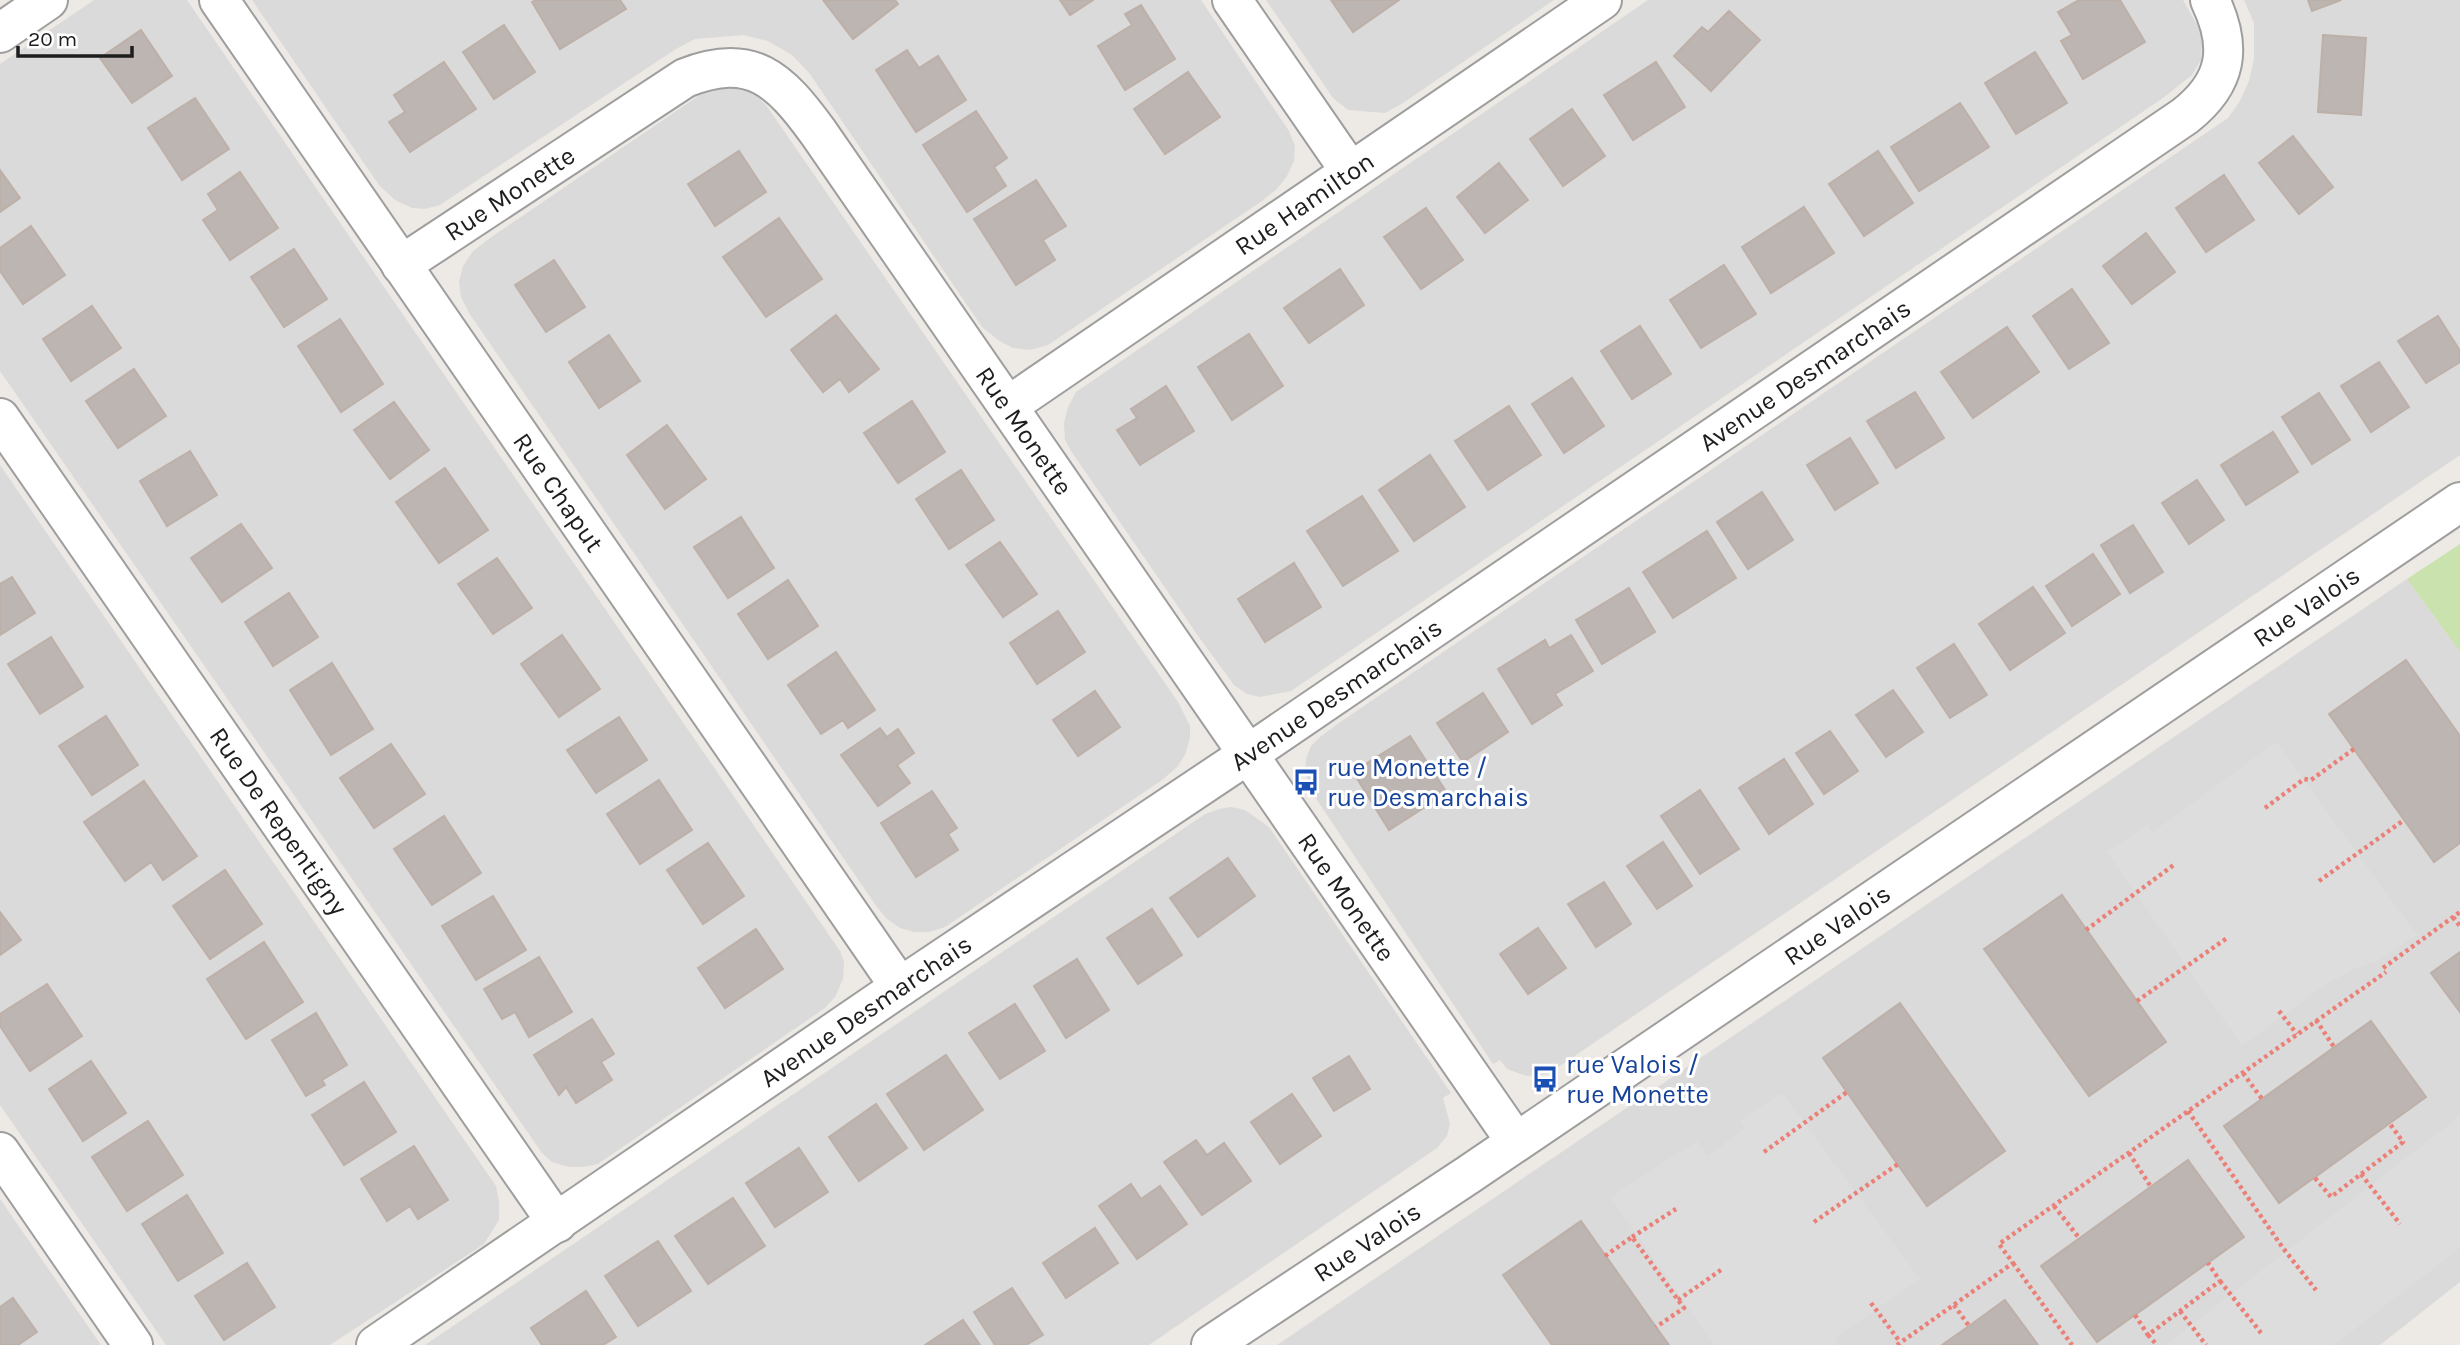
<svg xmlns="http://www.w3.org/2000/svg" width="2460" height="1345" viewBox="0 0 2460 1345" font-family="Karla,sans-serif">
<rect width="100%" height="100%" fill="#ede9e4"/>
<path fill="#dbdada" d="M94,0H187L840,951L844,962L843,979L835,997L825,1008L598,1164L583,1167H569L552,1162L542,1153L0,371V64Z
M252,0H1201L1289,131L1295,146L1294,161L1287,176L1277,189L1262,201L1048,345L1030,350L1013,348L998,340L982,327L810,74L792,55L768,41L743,35L695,39L676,49L440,205L425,209L412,208L395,200L379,185Z
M1266,0H1554L1403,103L1385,113L1348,110L1333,98Z
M1648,0H2183L2200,30L2202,41L2201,60L2192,75L2163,98L1291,691L1260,697L1247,694L1234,685L1201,640L1071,451L1065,440L1064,423L1068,407L1076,392Z
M2244,0H2460V455L1548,1074L1527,1076L1507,1069L1500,1060L1493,1064L1311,791L1305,771L1306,759L1311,746L1320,737L1336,725L2228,118L2240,101L2249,81L2254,59V23Z
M723,86L754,93L766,105L1178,702L1190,726V738L1185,755L1177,767L1162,780L945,927L929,932H914L900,928L887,919L877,907L469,313L461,297L459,282L463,266L473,251L490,238L707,90Z
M0,465L496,1186L499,1201V1220L484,1244L330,1345H166L0,1105Z
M2407,579L2460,652V1282L2380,1345H1277Z
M1231,807L1245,810L1269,827L1451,1093L1443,1098L1450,1124L1447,1136L1437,1148L1149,1345H425L1205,814L1219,809Z
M0,1199L101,1345H0Z"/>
<path fill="#c9e2ae" d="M2460,544V652L2407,579Z"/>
<path fill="#ddd" d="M2276,742L2417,935L2378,961L2356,968L2326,984L2242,1046L2107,852L2147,825L2153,832Z
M1782,1093L1920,1279L1835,1338L1839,1345H1715L1610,1197L1697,1141L1708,1156L1745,1128L1740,1120Z
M2460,1116V1248L2334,1345H2166Z"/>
<path fill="#bdb5b1" stroke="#bdb0a8" stroke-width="2" d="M536,0H620L626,9L560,49L532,2Z
M823,0H895L898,4L853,39Z
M1060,0H1093L1070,15Z
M1331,0H1399L1353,32Z
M2079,0H2120L2145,42L2083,79L2061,41L2072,35L2058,12Z
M2308,0H2341L2312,11Z
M1141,5L1175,59L1125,90L1098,46L1132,25L1125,14Z
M1729,11L1760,40L1711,91L1674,56L1702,27L1708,32Z
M504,25L535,72L494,99L463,52Z
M141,30L172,76L132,103L100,58Z
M2323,35L2366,38L2361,115L2318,112Z
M907,50L919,68L938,56L966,100L916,132L876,70Z
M2035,52L2067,103L2016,134L1985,83Z
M444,62L476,109L410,152L389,122L405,112L394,95Z
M1656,62L1685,107L1633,140L1604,95Z
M1188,72L1220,117L1165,154L1134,109Z
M195,98L229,149L182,180L148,128Z
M1960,103L1989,147L1919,191L1891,147Z
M1572,109L1605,156L1563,186L1530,139Z
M976,111L1007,158L994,167L1006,186L967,212L923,145Z
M2293,136L2333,187L2299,214L2259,163Z
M739,151L766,192L715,226L688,184Z
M1878,151L1913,203L1864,236L1829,184Z
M1499,163L1528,200L1485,233L1457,197Z
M0,170L20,198L0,212Z
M240,172L278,228L230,260L203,220L218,210L208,194Z
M2224,175L2254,220L2206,252L2176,208Z
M1036,180L1066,226L1043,240L1055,260L1016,285L974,219Z
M1804,207L1834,253L1771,293L1742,247Z
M1426,208L1463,260L1421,289L1384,237Z
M779,218L822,279L766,317L723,257Z
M31,226L65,275L23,304L0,271V248Z
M2146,233L2175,272L2132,304L2103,266Z
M294,249L327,299L284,327L251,277Z
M554,260L585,307L546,332L515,285Z
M1724,265L1756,314L1701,348L1670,300Z
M1340,269L1364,305L1309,343L1284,308Z
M2072,289L2109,343L2069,369L2033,316Z
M92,306L121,348L71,381L43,339Z
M836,315L879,369L849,392L840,379L823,392L791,350Z
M2438,316L2460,351V362L2426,383L2398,341Z
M340,319L383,384L341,412L298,346Z
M1640,326L1671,374L1632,399L1601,351Z
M2007,327L2039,372L1973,418L1941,372Z
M1249,334L1283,386L1232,420L1198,367Z
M609,335L640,381L599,408L569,362Z
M2379,362L2409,407L2371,432L2341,386Z
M134,369L166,416L118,448L86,401Z
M1572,378L1604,426L1564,453L1532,404Z
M1166,386L1194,431L1140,465L1117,430L1137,418L1131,409Z
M1915,392L1944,438L1896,468L1867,421Z
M2319,393L2350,440L2312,464L2282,417Z
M912,401L945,452L898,483L864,433Z
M394,402L429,450L390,479L354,430Z
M1509,406L1541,455L1488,490L1455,441Z
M667,425L706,479L665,509L627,455Z
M2273,432L2298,472L2246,505L2221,465Z
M1850,438L1878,483L1835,510L1807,465Z
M190,451L217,495L167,526L140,481Z
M1430,455L1465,507L1414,541L1379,490Z
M445,468L488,530L439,563L396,502Z
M961,470L994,520L949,549L916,499Z
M2197,480L2224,520L2189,544L2162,503Z
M1762,492L1793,540L1748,569L1717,522Z
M1362,496L1398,551L1343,586L1307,531Z
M741,517L774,568L728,598L694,547Z
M241,524L272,568L222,602L191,558Z
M2133,525L2163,572L2130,593L2101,545Z
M1707,531L1736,578L1673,618L1643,572Z
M1000,542L1037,594L1003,617L966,565Z
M2093,554L2120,594L2072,626L2046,586Z
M497,558L532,608L493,634L458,584Z
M1294,563L1321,607L1265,642L1238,599Z
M12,577L35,613L0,635V584Z
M788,580L818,626L768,659L738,614Z
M2033,587L2065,633L2010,670L1979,624Z
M1629,588L1655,632L1602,664L1576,620Z
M289,593L318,637L273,666L245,622Z
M1058,611L1085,652L1037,684L1010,643Z
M562,635L600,689L559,717L521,664Z
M1571,635L1593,671L1555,694L1562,705L1532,724L1498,669L1545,640L1549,648Z
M51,637L83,687L40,714L8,664Z
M1954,644L1987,695L1950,718L1917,668Z
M836,652L875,710L848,728L843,720L821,734L788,685Z
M2406,660L2460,736V843L2434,862L2329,714Z
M332,663L373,729L331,755L290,690Z
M1893,690L1923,732L1886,757L1856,715Z
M1095,691L1120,727L1078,756L1053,720Z
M1483,693L1508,732L1463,762L1437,723Z
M106,716L138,765L92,795L59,746Z
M619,717L647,760L596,793L567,750Z
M880,728L887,737L898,729L914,753L897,765L910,783L878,806L841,755Z
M1830,731L1858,771L1824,794L1796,753Z
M1410,736L1447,793L1389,830L1353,772Z
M391,744L425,794L374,828L340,778Z
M1784,759L1813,804L1769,834L1739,788Z
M659,780L692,830L640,864L607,814Z
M144,781L197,856L163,880L151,862L125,881L84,822Z
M1700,790L1739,849L1700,874L1661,816Z
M932,791L957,828L948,834L958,850L916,877L881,823Z
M444,816L481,873L432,905L394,849Z
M1663,842L1692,886L1657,909L1627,866Z
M708,843L744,896L703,924L667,870Z
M1228,858L1255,896L1198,937L1170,898Z
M225,870L262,924L210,959L173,906Z
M1604,882L1631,924L1596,947L1568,904Z
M2062,895L2166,1042L2089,1096L1984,949Z
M493,896L526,950L476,980L442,926Z
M1152,909L1182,955L1138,984L1107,938Z
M0,912L21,940L0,955Z
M1538,928L1566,968L1528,994L1500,954Z
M756,929L783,969L725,1008L698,968Z
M264,942L303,1002L246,1039L207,979Z
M2460,952V1012L2431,973Z
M539,957L572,1012L529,1037L515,1012L502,1019L484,989Z
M1077,959L1109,1010L1066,1038L1034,986Z
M47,984L82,1036L30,1071L0,1026V1014Z
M1900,1003L2005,1151L1927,1206L1823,1058Z
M1015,1004L1045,1051L1000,1079L969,1033Z
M316,1013L347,1065L322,1080L325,1085L306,1096L272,1040Z
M592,1019L614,1054L601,1062L612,1080L576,1103L566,1087L559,1095L534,1055Z
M2371,1021L2426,1097L2279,1203L2224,1126Z
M946,1055L983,1110L924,1150L887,1094Z
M1349,1056L1370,1089L1334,1111L1313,1078Z
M91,1061L126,1113L83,1141L49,1089Z
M364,1082L396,1132L344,1165L312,1115Z
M1292,1094L1321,1136L1280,1164L1251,1122Z
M876,1104L907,1148L859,1181L829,1137Z
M148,1121L183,1175L127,1211L92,1157Z
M1196,1140L1207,1155L1224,1143L1251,1181L1202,1215L1164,1162Z
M414,1146L448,1200L418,1219L410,1206L387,1221L361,1179Z
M799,1148L828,1192L775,1227L746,1183Z
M2188,1160L2244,1237L2097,1342L2041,1266Z
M1131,1184L1141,1199L1160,1186L1187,1224L1137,1259L1099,1206Z
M187,1195L223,1253L178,1281L142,1224Z
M733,1198L765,1246L708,1284L675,1236Z
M1581,1221L1656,1327L1669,1345H1552L1503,1275Z
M1095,1228L1118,1263L1066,1298L1043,1263Z
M658,1241L691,1291L638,1326L605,1276Z
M247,1263L275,1307L224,1340L195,1296Z
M1012,1288L1043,1335L1026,1345H995L974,1312Z
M586,1291L616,1337L603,1345H542L531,1328Z
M13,1298L37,1332L18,1345H0V1307Z
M2005,1300L2038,1345H1942L1969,1326Z
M963,1320L980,1345H925Z"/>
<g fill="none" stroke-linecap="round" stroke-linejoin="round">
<g stroke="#9e9e9e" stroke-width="42">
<g id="minor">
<path id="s1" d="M219,0L900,987"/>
<path d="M1232,0L1350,171"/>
<path d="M0,33L48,0"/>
<path id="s2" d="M401,265L685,78C752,51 780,80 818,132L1516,1142"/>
<path id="s3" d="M1008,406L1602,0"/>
<path id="s4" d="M0,418L557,1223"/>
<path d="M0,1152L133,1345"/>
<path id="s5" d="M376,1345L900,987L1247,755L2185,116C2227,83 2233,48 2210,0"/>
<path id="s6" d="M1211,1345L1468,1175L2460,502"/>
</g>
</g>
<path stroke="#ea8077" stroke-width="4.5" stroke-dasharray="3.5 3.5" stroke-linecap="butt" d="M2265,808L2304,779L2311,780L2354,749
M2319,881L2404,820
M2453,917L2460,926
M2086,930L2175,864
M2383,968L2460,912
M2137,1001L2227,938
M2279,1011L2297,1034
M2316,1020L2334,1047
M2243,1073L2262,1099
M2188,1111L2283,1248L2316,1290
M1764,1152L1847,1092
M2129,1153L2151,1187
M2361,1174L2400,1224
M2315,1178L2331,1197L2403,1142L2390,1124
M2054,1206L2080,1239
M1814,1222L1898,1164
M1632,1237L1676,1209
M1605,1256L1632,1237L1684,1308L1656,1327
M2013,1263L2072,1345
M2220,1281L2261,1333
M1678,1300L1721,1270
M1871,1303L1900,1342
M1954,1305L1969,1326
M2180,1311L2206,1345
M2135,1315L2148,1335L2220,1281L2208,1263
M2148,1335L2157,1345
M1897,1345L2013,1263L1999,1244L2386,972"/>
<use href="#minor" stroke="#fff" stroke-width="38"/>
</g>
<defs>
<g id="bus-bare" transform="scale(2.1)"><path d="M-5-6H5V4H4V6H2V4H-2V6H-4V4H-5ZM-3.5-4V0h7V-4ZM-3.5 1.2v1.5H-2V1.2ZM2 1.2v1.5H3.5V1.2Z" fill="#1a4fb4" stroke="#fff" stroke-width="2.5" paint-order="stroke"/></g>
</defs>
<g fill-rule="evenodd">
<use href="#bus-bare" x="1306" y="782"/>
<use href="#bus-bare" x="1545" y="1079"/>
</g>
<g text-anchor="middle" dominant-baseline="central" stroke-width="6" stroke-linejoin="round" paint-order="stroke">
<g font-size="26" fill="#1d1d1d" stroke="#fff">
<text stroke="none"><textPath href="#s2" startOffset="130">Rue Monette</textPath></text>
<text stroke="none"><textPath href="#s3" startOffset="359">Rue Hamilton</textPath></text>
<text stroke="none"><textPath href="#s5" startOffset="1727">Avenue Desmarchais</textPath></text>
<text stroke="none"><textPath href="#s2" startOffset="863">Rue Monette</textPath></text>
<text stroke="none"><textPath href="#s1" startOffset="598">Rue Chaput</textPath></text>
<text stroke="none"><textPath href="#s6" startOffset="1321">Rue Valois</textPath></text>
<text stroke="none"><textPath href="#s5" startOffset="1160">Avenue Desmarchais</textPath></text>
<text stroke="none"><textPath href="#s4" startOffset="490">Rue De Repentigny</textPath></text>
<text stroke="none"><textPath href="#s2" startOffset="1430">Rue Monette</textPath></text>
<text stroke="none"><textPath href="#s6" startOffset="754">Rue Valois</textPath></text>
<text stroke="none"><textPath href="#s5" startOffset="593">Avenue Desmarchais</textPath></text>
<text stroke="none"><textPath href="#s6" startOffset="187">Rue Valois</textPath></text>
</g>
<g font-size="26" fill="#164399" stroke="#fff" text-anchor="start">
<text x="1327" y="767">rue Monette /<tspan x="1327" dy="30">rue Desmarchais</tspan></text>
<text x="1566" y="1064">rue Valois /<tspan x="1566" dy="30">rue Monette</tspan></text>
</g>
</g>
<path d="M18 46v10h114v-10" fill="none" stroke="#1d1d1d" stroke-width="3.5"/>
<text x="28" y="46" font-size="21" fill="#1d1d1d" stroke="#ffffff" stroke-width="5" paint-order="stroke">20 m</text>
</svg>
